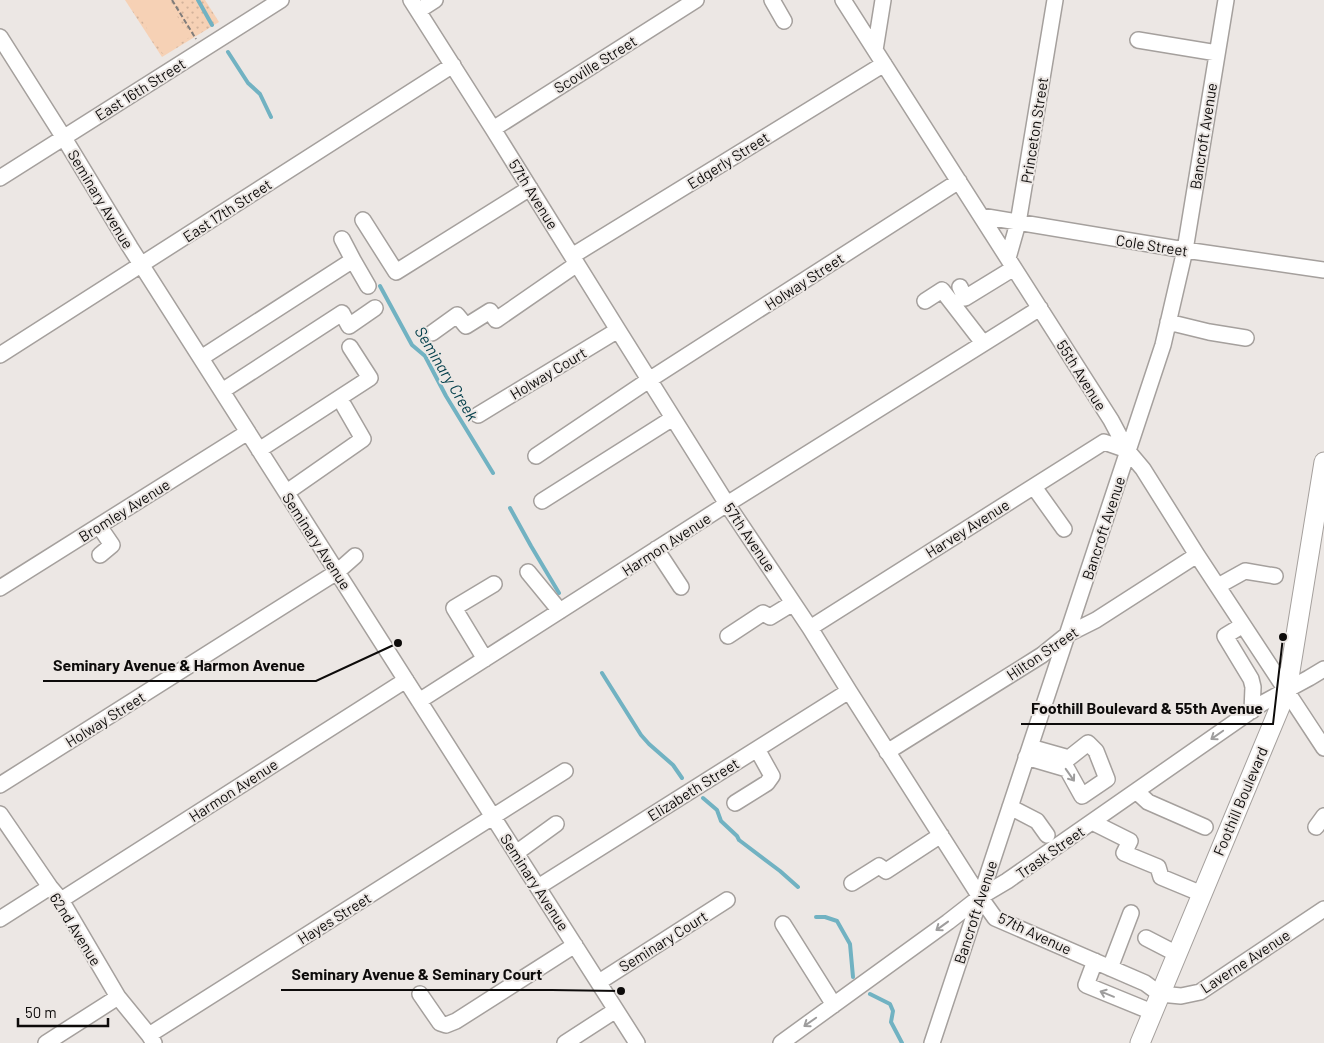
<svg xmlns="http://www.w3.org/2000/svg" width="1324" height="1043" viewBox="0 0 1324 1043" font-family="Barlow,sans-serif">
<defs>
<pattern id="grass-dots" width="8" height="8" patternUnits="userSpaceOnUse" patternTransform="scale(1.25)"><rect width="8" height="8" fill="#f6d1b5"/><path d="M2 2h.1M6 6h.1" fill="none" stroke="#d2b29a" stroke-width="1.8" stroke-linecap="round"/></pattern>
</defs>
<rect width="100%" height="100%" fill="#ece7e4"/>
<path fill="url(#grass-dots)" d="M125,0H205L219,22L162,57Z"/>
<path fill="#f6d1b5" d="M129,0H167L190,37L163,54Z"/>
<g fill="none" stroke-linecap="round" stroke-linejoin="round">
<path stroke="#71b2c2" stroke-width="4" d="M198,0L212,25
M228,52L248,83L260,94L271,117
M380,286L412,345L425,356L446,396L493,473
M510,508L531,546L559,593
M602,673L641,735L649,744L673,765L682,778
M703,798L717,810L721,821L737,836L739,840L780,871L798,887
M816,917H825L837,921L850,944L853,977
M870,994L890,1004L893,1011L891,1022L902,1043"/>
<g stroke="#a5a09d" stroke-width="18">
<path id="minor" d="M411,0L493,129L618,330L727,504L810,628L849,691L980,897L995,918L1145,983L1160,994L1181,996L1200,992L1324,909
M772,0L784,21
M843,0L1111,420L1127,450L1143,469L1197,555L1324,748
M418,11L435,0
M0,37L64,138L130,247L637,1043
M1138,40L1217,53
M875,50L883,0
M493,129L696,0
M0,178L281,0
M981,216L1185,250L1324,270
M363,220L396,272L530,188
M342,239L353,260
M572,256L884,64
M1008,258L1018,223L1055,0
M960,287L965,298L1014,268
M925,301L942,290L983,343
M1168,322L1209,332L1246,338
M432,333L457,315L466,326L490,311L496,320L577,264
M0,355L453,65
M201,358L353,260L368,286
M222,391L342,313L349,326L375,308
M478,415L618,330
M259,450L370,378L350,347
M536,456L649,380L959,181
M1034,487L1064,529
M287,492L363,439L344,406
M542,501L673,418
M99,526L112,545L100,555
M656,549L681,587
M528,572L560,611
M1218,586L1245,571L1275,576
M0,588L248,432
M1243,625L1225,636L1251,679L1253,687L1252,711
M810,628L1104,442L1127,450
M728,636L763,613L770,617L793,603
M485,659L454,608L494,584
M419,701L727,504L1040,308
M887,752L1042,655L1068,634L1096,620L1197,555
M1026,757L1067,769L1082,796L1107,779L1096,751L1088,743L1069,758L1030,747
M0,785L337,572L355,556
M1136,791L1148,802L1205,827
M735,803L767,783L772,776L757,749
M1010,807L1037,821L1047,835
M0,814L50,887L61,900L118,997L149,1035L154,1043
M1092,822L1130,841L1124,853L1158,867L1161,877L1202,894
M1316,827L1324,816
M516,853L556,824
M852,883L879,866L886,871L941,835
M538,887L849,691
M61,900L406,680
M0,919L50,887
M783,924L834,1005
M1146,938L1177,954
M1095,961L1086,985L1152,1012
M1110,968L1131,913
M599,982L727,900
M420,994L440,1023L446,1025L456,1021L575,945
M149,1035L565,771
M46,1043L118,997
M565,1043L616,1010
M781,1043L948,922L980,897L1007,881L1261,704L1309,678L1324,669
M932,1043L1163,345L1185,250L1226,0"/>
</g>
<g stroke="#a5a09d" stroke-width="21">
<path id="major" d="M1140,1043L1287,690L1324,462"/>
</g>
<path stroke="#807c7a" stroke-width="2" stroke-dasharray="5 2.5" stroke-linecap="butt" d="M172,0L196,39"/>
<use href="#minor" stroke="#fff" stroke-width="15"/>
<use href="#major" stroke="#fff" stroke-width="19"/>
</g>
<defs><path id="oneway-shaft" d="M-6 0H5M1.5-3L5.5 0L1.5 3" fill="none" stroke-width="1.6" stroke-linecap="round" stroke-linejoin="round" transform="scale(1.25)"/></defs>
<g stroke="#9e9d9d">
<use href="#oneway-shaft" transform="translate(1217 735) rotate(145)"/>
<use href="#oneway-shaft" transform="translate(1070 775) rotate(55)"/>
<use href="#oneway-shaft" transform="translate(942 926) rotate(144)"/>
<use href="#oneway-shaft" transform="translate(1107 994) rotate(-158)"/>
<use href="#oneway-shaft" transform="translate(810 1022) rotate(145)"/>
</g>
<g text-anchor="middle" dominant-baseline="central" stroke-width="4" stroke-linejoin="round" paint-order="stroke">
<g font-size="15" fill="#0d0b0a" stroke="#ece7e4">
<text transform="translate(595 64) rotate(-32)">Scoville Street</text>
<text transform="translate(140 89) rotate(-32)">East 16th Street</text>
<text transform="translate(1034 130) rotate(-81)">Princeton Street</text>
<text transform="translate(1203 136) rotate(-81)">Bancroft Avenue</text>
<text transform="translate(728 160) rotate(-32)">Edgerly Street</text>
<text transform="translate(534 194) rotate(58)">57th Avenue</text>
<text transform="translate(101 199) rotate(59)">Seminary Avenue</text>
<text transform="translate(227 210) rotate(-33)">East 17th Street</text>
<text transform="translate(1152 245) rotate(9)">Cole Street</text>
<text transform="translate(804 281) rotate(-33)">Holway Street</text>
<text transform="translate(548 373) rotate(-31)">Holway Court</text>
<text transform="translate(1082 375) rotate(58)">55th Avenue</text>
<text transform="translate(124 510) rotate(-32)">Bromley Avenue</text>
<text transform="translate(967 528) rotate(-32)">Harvey Avenue</text>
<text transform="translate(1103 528) rotate(-72)">Bancroft Avenue</text>
<text transform="translate(750 537) rotate(56)">57th Avenue</text>
<text transform="translate(317 541) rotate(57)">Seminary Avenue</text>
<text transform="translate(666 544) rotate(-33)">Harmon Avenue</text>
<text transform="translate(1042 653) rotate(-34)">Hilton Street</text>
<text transform="translate(105 719) rotate(-32)">Holway Street</text>
<text transform="translate(693 789) rotate(-32)">Elizabeth Street</text>
<text transform="translate(233 790) rotate(-33)">Harmon Avenue</text>
<text transform="translate(1240 801) rotate(-67)">Foothill Boulevard</text>
<text transform="translate(1050 852) rotate(-35)">Trask Street</text>
<text transform="translate(535 882) rotate(57)">Seminary Avenue</text>
<text transform="translate(975 912) rotate(-72)">Bancroft Avenue</text>
<text transform="translate(334 918) rotate(-32)">Hayes Street</text>
<text transform="translate(76 929) rotate(58)">62nd Avenue</text>
<text transform="translate(1035 933) rotate(25)">57th Avenue</text>
<text transform="translate(663 941) rotate(-32)">Seminary Court</text>
<text transform="translate(1245 961) rotate(-33)">Laverne Avenue</text>
</g>
<g font-size="16" font-style="italic" fill="#003d49" stroke="#ece7e4">
<text transform="translate(447 373) rotate(59)">Seminary Creek</text>
</g>
</g>
<path fill="none" stroke="#0d0b0a" stroke-width="2" d="M398 643L316 681H43M1283 637L1273 724H1021M621 991L552 990H281"/>
<g fill="#0d0b0a" stroke="#ece7e4" stroke-width="2">
<circle cx="398" cy="643" r="5"/>
<circle cx="1283" cy="637" r="5"/>
<circle cx="621" cy="991" r="5"/>
</g>
<g font-size="16" text-anchor="middle" font-weight="bold" fill="#0d0b0a" stroke="#ece7e4" stroke-width="4" stroke-linejoin="round" paint-order="stroke">
<text x="179" y="671">Seminary Avenue &amp; Harmon Avenue</text>
<text x="1147" y="714">Foothill Boulevard &amp; 55th Avenue</text>
<text x="417" y="980">Seminary Avenue &amp; Seminary Court</text>
</g>
<path d="M18 1018v8h90v-8" fill="none" stroke="#0d0b0a" stroke-width="2.5"/>
<text x="25" y="1018" font-size="15" fill="#0d0b0a" stroke="#ece7e4" stroke-width="4" paint-order="stroke">50 m</text>
</svg>
